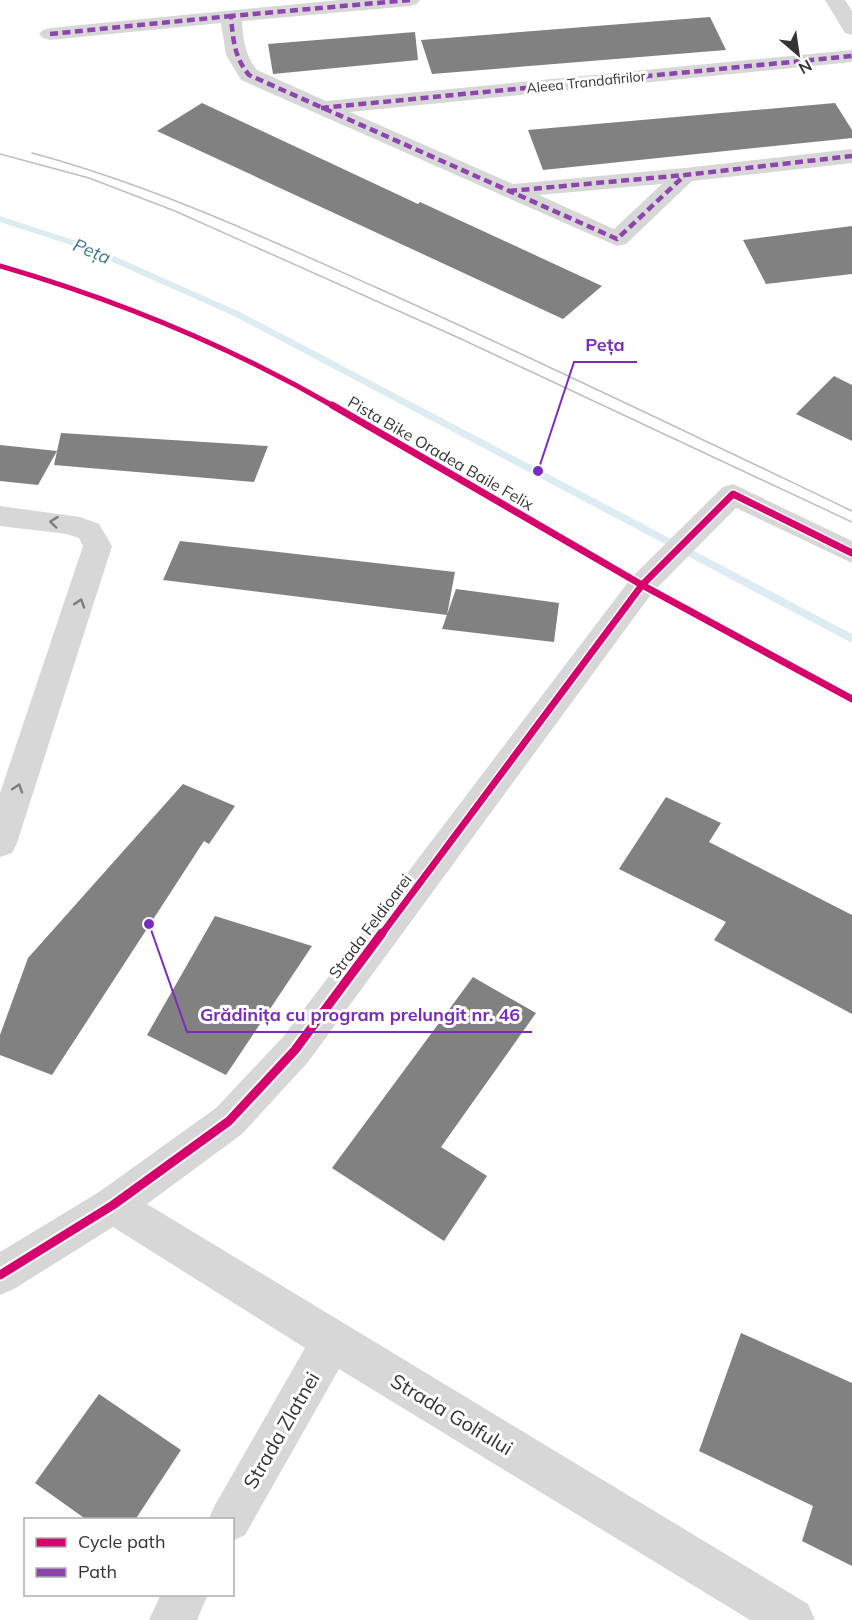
<svg xmlns="http://www.w3.org/2000/svg" width="852" height="1620" viewBox="0 0 852 1620" font-family="Mulish,sans-serif">
<rect width="100%" height="100%" fill="#fff"/>
<g fill="none" stroke-linecap="round" stroke-linejoin="round">
<path fill="#ddebf3" fill-rule="evenodd" d="M0,216L89,245L240,312L852,634V643L234,316L83,249L0,222Z"/>
</g>
<path fill="#818181" d="M710,17L726,50L432,74L421,40Z
M415,32L418,60L273,74L268,44Z
M202,103L418,204L420,202L602,286L563,319L157,131Z
M835,103L852,130V138L543,170L528,130Z
M852,226V274L766,284L743,240Z
M834,376L852,385V441L796,414Z
M61,433L172,440L268,446L254,482L54,465Z
M0,445L57,451L38,485L0,481Z
M180,541L455,572L447,615L163,580Z
M456,589L559,603L554,642L442,629Z
M183,784L235,806L209,844L204,841L52,1075L0,1055V1035L28,958Z
M666,797L721,823L709,842L852,915V1014L714,940L726,922L619,869Z
M215,916L312,946L226,1075L147,1035Z
M473,977L536,1013L441,1147L487,1176L444,1241L332,1168Z
M741,1333L852,1383V1566L802,1541L813,1506L699,1451Z
M99,1394L181,1450L135,1520H87L35,1483Z"/>
<g fill="none" stroke-linecap="round" stroke-linejoin="round">
<path fill="#d7d7d7" fill-rule="evenodd" d="M340,0H420L417,4L410,6L242,21C243,39 245,56 257,70L326,101L852,50V62L350,112L513,184L685,168L852,149V163L692,181L626,244L617,246L241,80L226,55L221,23L50,40L43,38L39,34L43,30L50,28ZM662,184L614,229L539,195Z
M825,0H845L852,11V35L845,33Z
M733,484L852,541V563L736,508L652,593L308,1062L242,1134L147,1204L808,1604L815,1620H750L339,1369L245,1535L232,1541V1520H208L215,1505L305,1348L113,1227L14,1289L0,1295V1252L99,1192L216,1108L282,1038L632,577L723,487Z
M0,506L80,517L99,524L112,546L17,843L12,853L0,857V793L83,546L79,538L67,534L0,526Z
M161,1594H208L197,1620H149Z"/>
<path stroke="#bebebe" stroke-width="1.5" d="M32,153C151,185 261,236 373,286C534,358 693,435 852,511
M0,154L89,178L175,211L459,338L852,522"/>
<path stroke="#8e44ad" stroke-width="4.5" stroke-dasharray="8 4.5" stroke-linecap="butt" d="M410,0L231,16C233,39 234,57 249,75L617,239L685,175
M50,34L231,16
M321,108L852,56
M509,191L685,175L852,156"/>
<g stroke="#fff" stroke-width="8">
<path id="cycleway-far2" d="M0,266C117,300 229,346 335,407"/>
</g>
<g stroke="#fff" stroke-width="10">
<path id="cycleway-far1" d="M332,405L642,585L852,699
M381,935L642,585L733,494L852,553"/>
</g>
<g stroke="#fff" stroke-width="13">
<path id="cycleway" d="M0,1275L113,1205L229,1121L295,1050L382,933"/>
</g>
<use href="#cycleway-far2" stroke="#d6006c" stroke-width="5"/>
<use href="#cycleway-far1" stroke="#d6006c" stroke-width="7"/>
<use href="#cycleway" stroke="#d6006c" stroke-width="9"/>
</g>
<defs><path id="oneway-chevron" d="M-2-3.5L2.5 0L-2 3.5" fill="none" stroke-width="1.6" stroke-linecap="round" stroke-linejoin="round" transform="scale(1.5)"/></defs>
<g stroke="#7d7d7d">
<use href="#oneway-chevron" transform="translate(54 522) rotate(-173)"/>
<use href="#oneway-chevron" transform="translate(80 603) rotate(-72)"/>
<use href="#oneway-chevron" transform="translate(18 788) rotate(-72)"/>
</g>
<g text-anchor="middle" dominant-baseline="central" stroke-width="6" stroke-linejoin="round" paint-order="stroke">
<g font-size="14" fill="#333" stroke="#fff">
<text transform="translate(586 82) rotate(-6)">Aleea Trandafirilor</text>
</g>
<g font-size="16" fill="#333" stroke="#fff">
<text transform="translate(441 453) rotate(30)">Pista Bike Oradea Baile Felix</text>
<text transform="translate(370 926) rotate(-53)">Strada Feldioarei</text>
</g>
<g font-size="18" font-style="italic" fill="#3f7597" stroke="#fff">
<text transform="translate(92 251) rotate(22)">Peța</text>
</g>
<g font-size="20" fill="#333" stroke="#fff">
<text transform="translate(452 1414) rotate(31)">Strada Golfului</text>
<text transform="translate(281 1430) rotate(-60)">Strada Zlatnei</text>
</g>
</g>
<path fill="none" stroke="#7b2cbf" stroke-width="2" d="M538 471L574 362H637M149 924L187 1032H532"/>
<g fill="#7b2cbf" stroke="#fff" stroke-width="2">
<circle cx="538" cy="471" r="6"/>
<circle cx="149" cy="924" r="6"/>
</g>
<g font-size="18" text-anchor="middle" font-weight="bold" fill="#7b2cbf" stroke="#fff" stroke-width="6" stroke-linejoin="round" paint-order="stroke">
<text x="605" y="351">Peța</text>
<text x="360" y="1021">Grădinița cu program prelungit nr. 46</text>
</g>
<rect x="24" y="1518" width="210" height="78" fill="#ffffff" stroke="#adadad" stroke-width="1.5"/>
<rect x="36" y="1538" width="30" height="9" fill="#d6006c" stroke="#adadad" stroke-width="1.5"/>
<text x="78" y="1548" font-size="18" fill="#333333">Cycle path</text>
<rect x="36" y="1568" width="30" height="9" fill="#8e44ad" stroke="#adadad" stroke-width="1.5"/>
<text x="78" y="1578" font-size="18" fill="#333333">Path</text>
<g transform="translate(798 54) rotate(151)" stroke="#ffffff" stroke-width="4.5" paint-order="stroke">
<path d="M0-4.5L10 22L0 15L-10 22Z" fill="#333333"/>
<text y="-9" font-size="16" font-weight="bold" text-anchor="middle" fill="#333333">N</text>
</g>
</svg>
